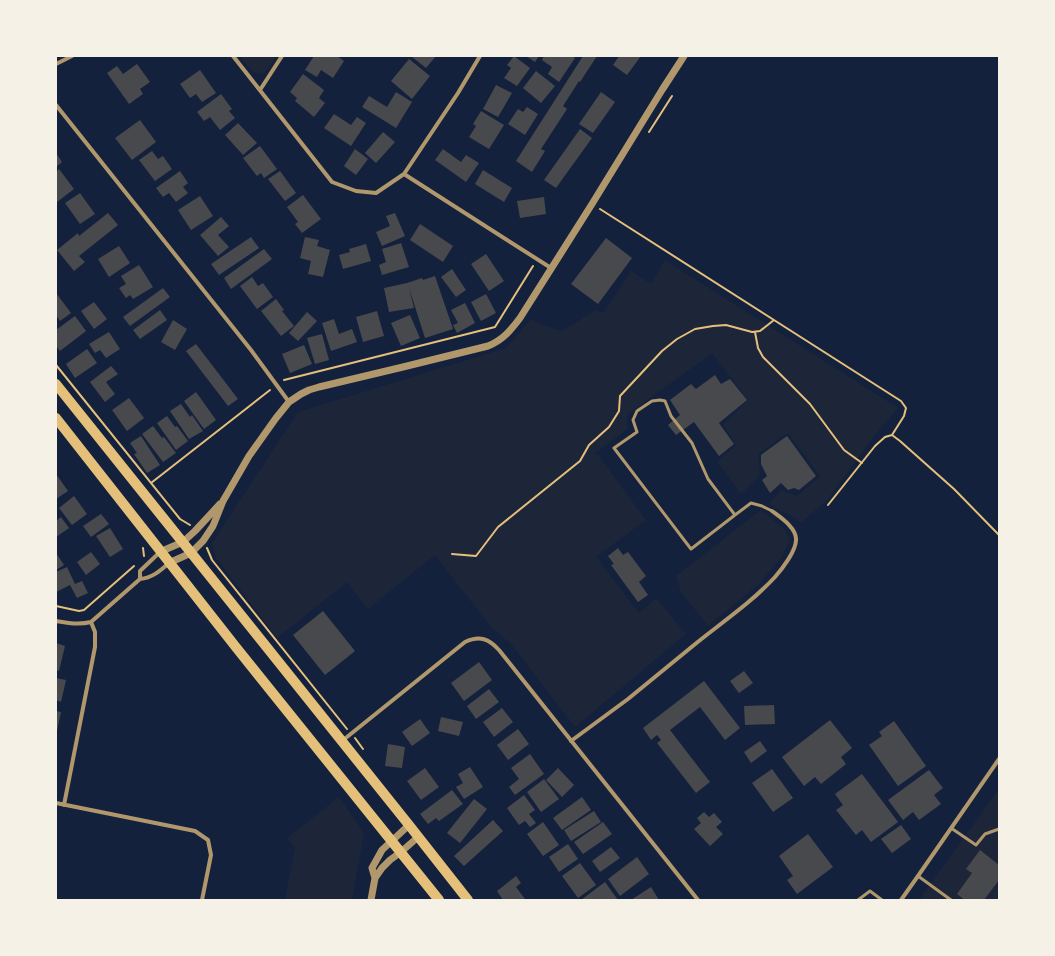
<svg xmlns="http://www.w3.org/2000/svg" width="1055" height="956" viewBox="0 0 1055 956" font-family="'PT Sans',sans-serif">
<rect width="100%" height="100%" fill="#14213d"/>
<path fill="#1d2539" d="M240,56H276C273,61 271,66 267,70C257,82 246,64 240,56Z
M665,260L898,408L873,437L829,498L802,522L769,504L781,490L797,496L820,476L788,433L758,454L760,475L741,494L717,461L736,445L723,425L748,400L712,353L627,415L628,429L594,454L598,455L646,520L596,557L639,613L656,598L686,634L575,727L511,644L490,626L435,555L368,609L347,582L277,638L216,558L212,543L298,412L506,348L531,319L543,325L562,331L596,310L603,313L631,271L651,284Z
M761,510L785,530L790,540L781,558L759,584L708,626L681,592L676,576Z
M999,789V900H919Z
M339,797L364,833L352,900H285L295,848L287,838Z"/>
<path fill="#48494c" d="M314,56H337L344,61L333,78L321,70L317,77L305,70Z
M411,56H436L426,68Z
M514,56L530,68L517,86L504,78L511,68L507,65Z
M526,56H539L535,62Z
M544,56H572L575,58L559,82L548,74L552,67L542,60Z
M583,56H597L580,82L579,81L563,106L567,109L541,149L545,151L532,172L516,161Z
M619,56H641L627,75L613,65Z
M409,59L430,76L412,99L391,81Z
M137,64L150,82L140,89L143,94L129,104L107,73L117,66L123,74Z
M200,70L216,93L202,102L196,94L190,98L180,84Z
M536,71L555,86L541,103L523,88Z
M303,74L324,90L319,98L325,103L314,117L295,101L297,98L290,92Z
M496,85L512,93L498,117L483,109Z
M396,92L412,102L396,128L362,107L369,96L387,107Z
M601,92L615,102L593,133L579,124Z
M221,94L232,109L229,111L235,118L220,130L210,117L204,121L197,112Z
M527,107L538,114L525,135L508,124L518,109L523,112Z
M481,111L504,125L489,149L469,137L476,126L473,124Z
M334,114L351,125L357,117L366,123L351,146L324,128Z
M140,120L156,142L132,160L115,138Z
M238,123L257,143L243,155L225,135Z
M580,129L592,138L556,188L544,180Z
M383,132L395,142L376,163L365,153Z
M260,146L277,169L264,178L261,173L257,176L243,158Z
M355,149L368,159L356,175L344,166Z
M443,149L461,162L466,155L479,163L466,182L435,160Z
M152,151L158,159L163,156L172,169L155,181L139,160Z
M56,153L62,162L56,167Z
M59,169L74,189L57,202L56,200V172Z
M483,170L512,188L504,202L475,184Z
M180,171L188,183L183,187L188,193L176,202L169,193L163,197L156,188Z
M280,171L296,193L285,201L268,179Z
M80,193L95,214L80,224L65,203Z
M303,195L321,219L302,233L295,224L298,222L287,207Z
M200,196L213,216L191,230L178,210Z
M544,197L546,214L520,218L517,201Z
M108,213L118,225L79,256L85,262L74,271L57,250L78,233L79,236Z
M395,213L405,236L382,246L376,232L390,226L386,216Z
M221,217L229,226L218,235L229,247L218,256L200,235Z
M420,224L453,246L443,262L410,240Z
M251,237L259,248L219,275L211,264Z
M305,237L319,240L317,246L330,250L323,277L308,274L311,261L300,258Z
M606,238L632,258L598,304L571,284Z
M401,243L409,267L382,275L379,265L386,262L382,249Z
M366,244L371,261L343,269L339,255L350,252L349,249Z
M119,246L130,263L109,277L98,259Z
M264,249L272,259L231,289L224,278Z
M486,254L504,281L489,291L471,264Z
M139,265L153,287L133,299L130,295L126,298L119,288L126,284L121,276Z
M452,269L466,290L456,297L441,277Z
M435,276L453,329L425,338L409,288L414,308L389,312L384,288L407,283L422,278L423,280Z
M252,277L258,286L263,283L273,297L257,309L240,286Z
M163,288L170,297L130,326L123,317Z
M56,293L71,313L60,321L56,315Z
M486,294L496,313L481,321L471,302Z
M276,299L284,310L282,311L294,326L281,336L261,311Z
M94,302L107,319L94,329L81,311Z
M465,303L475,323L457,333L453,325L458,323L451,310Z
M160,310L167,320L140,339L133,330Z
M377,311L384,336L363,342L356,317Z
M307,312L317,321L298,341L289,333Z
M410,315L420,338L401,346L391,323Z
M75,316L86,331L60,351L56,346V330Z
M334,319L339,334L352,329L357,342L331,351L322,323Z
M173,320L187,329L175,350L161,342Z
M109,332L120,349L106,358L100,350L95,353L89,344Z
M322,334L329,360L315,364L307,338Z
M196,344L238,399L228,406L186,351Z
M304,345L312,364L290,373L282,354Z
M87,349L97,363L75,378L66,364Z
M111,366L118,374L106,382L115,394L105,402L90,382Z
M715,375L721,384L730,379L747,400L719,423L734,444L719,456L694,422L676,435L668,425L680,415L670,400L691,384L696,389Z
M196,392L216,420L204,429L184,401Z
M129,398L144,418L127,431L112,410Z
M181,404L190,417L192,415L203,431L189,439L170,411Z
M167,416L175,427L177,426L188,441L176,450L157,423Z
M153,426L162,438L164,437L176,453L163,462L142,434Z
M141,436L160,465L147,473L134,454L137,453L130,443Z
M787,436L816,476L799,490L794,488L788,490L781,483L770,493L762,480L767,476L761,464V455Z
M56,474L68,491L56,499Z
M74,496L87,514L72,525L59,508Z
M101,514L109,524L91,537L83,526Z
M61,517L69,528L56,537V521Z
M110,528L123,549L110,557L96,536Z
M618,548L623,555L628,552L646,576L639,582L648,595L638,602L611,565L614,564L608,556Z
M91,552L100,564L86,575L77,562Z
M56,553L64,565L56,570Z
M67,567L75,584L82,581L88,593L77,598L70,585L56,592V572Z
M323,611L355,651L325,675L293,635Z
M56,643L65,646L59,671L56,670Z
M479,662L492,680L464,701L451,683Z
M744,671L753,683L739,693L730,681Z
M56,678L66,680L61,702L56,700Z
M704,681L740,728L725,740L700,707L670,730L710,782L696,793L657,743L661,740L657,735L651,740L643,728Z
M489,689L499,702L476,719L467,706Z
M774,705L775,724L745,725L744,706Z
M502,708L513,722L494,737L483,722Z
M56,711L61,712L57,731H56Z
M441,717L463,722L459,736L438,731Z
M420,719L430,733L412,746L402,732Z
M830,720L852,748L841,757L846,764L821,784L815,777L804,786L782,757Z
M894,721L926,766L898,786L869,745L882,736L879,732Z
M518,729L529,744L508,760L497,745Z
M760,741L767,751L751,763L744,752Z
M388,744L405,747L402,768L385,766Z
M530,754L544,774L515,795L509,787L519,779L511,768Z
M470,767L483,787L464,799L456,787L463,783L458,774Z
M425,768L439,787L421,800L407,781Z
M558,768L574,785L562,797L546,780Z
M772,769L793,798L773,812L752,783Z
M929,770L943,788L934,795L941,804L919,820L913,812L903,820L888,800Z
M862,774L898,822L871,842L862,830L856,835L836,810L843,805L835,794Z
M544,779L559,799L541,812L527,792Z
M452,790L463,804L439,821L436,818L428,824L420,814Z
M524,795L535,810L529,814L536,823L530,827L525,821L519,825L507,808Z
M582,797L591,810L562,830L553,818Z
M474,799L487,809L460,843L447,833Z
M594,811L601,822L571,841L564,830Z
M704,812L709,817L714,813L722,822L716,827L723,834L710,846L694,829L701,823L697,818Z
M493,820L503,831L464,866L454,856Z
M543,822L559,845L543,856L527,834Z
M603,822L612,834L583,854L574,842Z
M901,825L911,839L892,853L881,839Z
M808,834L833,867L797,894L787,880L793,876L779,856Z
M568,844L578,859L559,872L549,857Z
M611,847L620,858L600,872L592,861Z
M980,850L999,865V880L984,900H965L957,894L972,873L966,869Z
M637,857L649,874L620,896L608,879Z
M580,863L596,885L578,898L562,876Z
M516,876L521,883L516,887L525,899L523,900H503L497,891Z
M605,882L618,900H581Z
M651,887L659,900H631Z"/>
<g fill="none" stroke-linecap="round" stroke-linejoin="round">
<path stroke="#e5c07b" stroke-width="2" d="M649,132L672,96
M600,209L901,401L906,408L904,416L892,435L885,437L875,446L828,505
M755,332L758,348L763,357L810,404L844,450L862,463
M56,365L180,519L190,525
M284,380L495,327L533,266
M892,435L900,441L954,489L999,535
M151,483L270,390
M143,548L144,556
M207,548L212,560L347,729
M452,554L476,556L498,527L580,461L589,445L609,427L619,411L620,396L662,351L677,339L695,329L713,326L726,325L752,332L760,331L774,320
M56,606L79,611L84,610L134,566
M355,738L363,749"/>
<path stroke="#b1986c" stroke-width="3" d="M660,400L665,401L671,416L692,443L708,479L735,515L691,549L614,448L637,432L633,420L637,411L652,401Z
M735,515L751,503L762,506L772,511
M951,828L976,845L985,834L999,829
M918,876L951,900
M858,900L870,891L882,900"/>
<path stroke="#b1986c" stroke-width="4" d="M233,56L332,182L356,191L376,193L404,174L458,93L480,56
M56,64L72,56
M260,90L282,56
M56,105L251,350L289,402
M404,174L551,268
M140,579V571L160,552
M56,621C68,623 79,625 91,622
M342,741L465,642C480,635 489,639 499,650L698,900
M571,741C590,727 609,713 628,699C650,681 672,663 694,645C721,623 751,603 775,577C782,569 796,551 796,540C797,528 780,517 772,511
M56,803L195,831L208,840L211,855L202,900
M64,805L95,647V632L91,622L140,579C152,578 160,571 169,563
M901,900L918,876L999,759"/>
<path stroke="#b1986c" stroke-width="7" d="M162,551L183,542L195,531L220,504
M171,562L191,553L203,541L213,526L223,501L249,456L276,418L289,402L301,394L309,390L319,387L403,367L488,346C503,340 511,330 520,318L592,204L662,90L684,56
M375,878L372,868L382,850L409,825
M371,900L375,878L382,868L390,860L401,852L418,837"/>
<path stroke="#e5c07b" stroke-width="10" d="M56,384L409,825L468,900
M56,418L235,646L439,900"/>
</g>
<rect width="1055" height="956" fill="none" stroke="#f6f1e7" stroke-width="114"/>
</svg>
